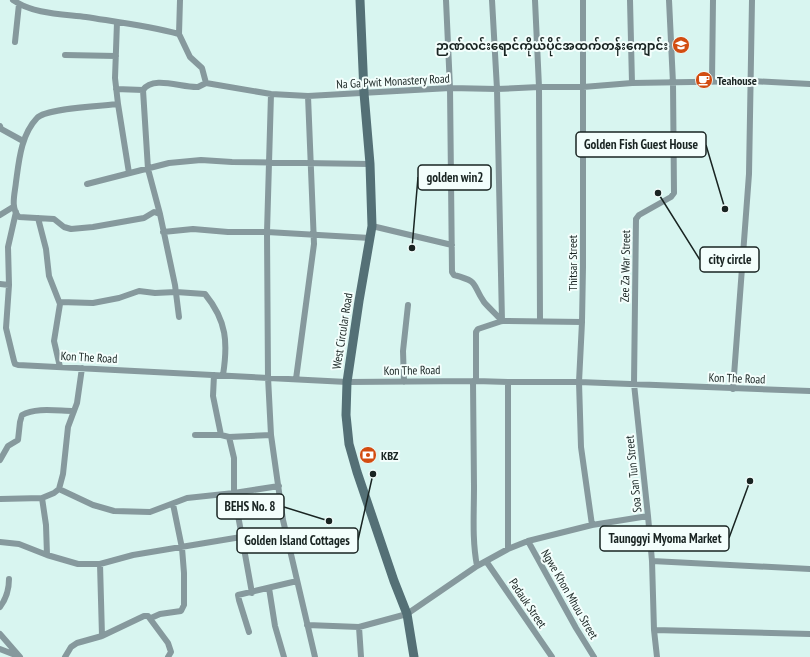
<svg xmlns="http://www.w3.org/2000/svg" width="810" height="657" viewBox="0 0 810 657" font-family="'PT Sans Narrow','Noto Sans Myanmar',sans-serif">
<rect width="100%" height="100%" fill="#d8f5f0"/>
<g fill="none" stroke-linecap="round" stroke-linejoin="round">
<path stroke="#86999d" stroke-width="6" d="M13,0C33,14 62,14 86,17C117,22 149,26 179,34L190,57L202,68L206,83L271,94L308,96L450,88L497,89L539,87H583L632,83L751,81L810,84
M446,0L450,88L452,272L454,275C480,282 471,283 484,302C489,308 496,314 502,321
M492,0L497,89L502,321
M535,0L539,87L540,321
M583,0V267L582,322L579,382L581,447L592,525
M630,0L632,83
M117,22L115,78L118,104C103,106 46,108 37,118C21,135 19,160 16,182C15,193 10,208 19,217L54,219L64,227L71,229L93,227L144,218L154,212L160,214
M179,34L180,0
M15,42L19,4
M65,55L116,56
M712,81L713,0
M116,89L143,90C153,75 182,88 198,87C200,86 204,84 206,83
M143,90L148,169L160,214L175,285L179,317
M271,94L267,232L268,377L271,435L283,520L315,657
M118,104L129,173
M0,126L1,129L23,141
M87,184L169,163L201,160L232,162L370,164
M16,212L8,247L9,285L6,328L14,361L15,364L18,365L347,382L476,381L508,382H579L810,391
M0,215L13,207
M38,218L46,249L49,276L60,304L54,341L60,367
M372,226L452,245
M163,232L193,229L228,232H267L370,238
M0,284L9,285
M60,302L93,303L119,298L139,291L155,293L176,292L205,294C227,321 228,343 223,375
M214,375L213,396L221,435
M296,379L314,244L308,96
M473,381C473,416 474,452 474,487C474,514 472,540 477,566
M476,381V332L478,329L502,321L582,322
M404,382L403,351L408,305
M508,382V549
M733,389L749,174L752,0
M195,435H221L229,437L271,435
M229,437L234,458V493L252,593
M0,460L8,446L18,440L20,422L22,415C36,407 58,411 74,411
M59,489L93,505L114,511L150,512L187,498L234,493L279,486
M42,498L46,525L47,555
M0,499L42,498L54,493L59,489L63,474L68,427L77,403L82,368
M528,541L576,628L594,657
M0,542L19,544L47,555L78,564H100L133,555L241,537
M486,561L552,657
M652,561L810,569
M100,564L102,636
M269,588L275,626L284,657
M0,607C6,599 9,589 9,579
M151,618L160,614L181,611L184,605V573L182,548L173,504
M307,625L359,627L407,614L477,566L508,549L528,541L592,525L648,516
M359,627L361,657
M654,630L810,634
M249,632L239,600L238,595L297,581
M0,634L20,657
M0,649L18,656
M65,657L71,647L77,643L102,636L144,616H148L168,643L171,652L168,657
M657,657L654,630L652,561L648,516L634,384L636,219L639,215L671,197L674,193L673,83L669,0"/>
<path stroke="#547076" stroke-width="9" d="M360,0L364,93L370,164L372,226L359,301L347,382L346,415L349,444L357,472L394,581L407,614L414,657"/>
</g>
<defs>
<g id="school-disc" transform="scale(0.9)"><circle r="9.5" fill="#d24c10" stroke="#f3fefc"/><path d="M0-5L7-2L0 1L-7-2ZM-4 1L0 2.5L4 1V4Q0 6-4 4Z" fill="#fff"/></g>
<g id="cafe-disc" transform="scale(0.9)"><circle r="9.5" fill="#d24c10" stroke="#f3fefc"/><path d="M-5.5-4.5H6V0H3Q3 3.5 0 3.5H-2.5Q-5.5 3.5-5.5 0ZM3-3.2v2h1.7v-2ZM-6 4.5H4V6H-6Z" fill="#fff"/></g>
<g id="bank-disc" transform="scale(0.9)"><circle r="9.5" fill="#d24c10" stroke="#f3fefc"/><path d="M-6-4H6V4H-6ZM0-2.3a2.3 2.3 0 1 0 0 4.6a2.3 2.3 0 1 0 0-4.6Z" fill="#fff"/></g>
</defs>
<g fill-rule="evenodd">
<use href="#school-disc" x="681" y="45"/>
<use href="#cafe-disc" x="704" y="80"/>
<use href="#bank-disc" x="368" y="455"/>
</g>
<g text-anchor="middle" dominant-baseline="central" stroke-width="4" stroke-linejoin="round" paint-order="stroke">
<g font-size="12" font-weight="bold" fill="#192422" stroke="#f3fefc" text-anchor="start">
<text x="668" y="45" text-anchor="end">ဉာဏ်လင်းရောင်ကိုယ်ပိုင်အထက်တန်း‌ကျောင်း</text>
<text x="717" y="80">Teahouse</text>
<text x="381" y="455">KBZ</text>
</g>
<g font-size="12" fill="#192422" stroke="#f3fefc">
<text transform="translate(393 81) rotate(-3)">Na Ga Pwit Monastery Road</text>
<text transform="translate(572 263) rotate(-90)">Thitsar Street</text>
<text transform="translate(625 266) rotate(-89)">Zee Za War Street</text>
<text transform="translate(342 331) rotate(-81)">West Circular Road</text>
<text transform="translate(89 357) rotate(3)">Kon The Road</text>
<text transform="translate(412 370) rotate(-1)">Kon The Road</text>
<text transform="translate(737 378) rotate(2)">Kon The Road</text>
<text transform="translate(633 474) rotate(-96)">Soa San Tun Street</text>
<text transform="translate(570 594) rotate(60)">Ngwe Khon Mhuu Street</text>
<text transform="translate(528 603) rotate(56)">Padauk Street</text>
</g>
</g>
<path fill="none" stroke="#192422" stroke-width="1.5" d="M725 209L706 145M412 248L418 177M658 193L700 260M329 521L284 507M750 481L729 538M373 474L358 540"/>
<g fill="#192422" stroke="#f3fefc" stroke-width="1.5">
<circle cx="725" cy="209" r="4"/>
<circle cx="412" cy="248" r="4"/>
<circle cx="658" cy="193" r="4"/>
<circle cx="329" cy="521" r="4"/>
<circle cx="750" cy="481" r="4"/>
<circle cx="373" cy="474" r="4"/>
</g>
<g fill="#f3fefc" stroke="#192422" stroke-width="1.5">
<rect x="576" y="132" width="130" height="25" rx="4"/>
<rect x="418" y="165" width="73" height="25" rx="4"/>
<rect x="700" y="247" width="59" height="25" rx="4"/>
<rect x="217" y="494" width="67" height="25" rx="4"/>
<rect x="600" y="526" width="129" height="25" rx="4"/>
<rect x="237" y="528" width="121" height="25" rx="4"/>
</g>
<g font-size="13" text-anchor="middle" font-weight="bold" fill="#192422">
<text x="641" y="149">Golden Fish Guest House</text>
<text x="455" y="182">golden win2</text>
<text x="730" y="264">city circle</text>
<text x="250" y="511">BEHS No. 8</text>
<text x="665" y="543">Taunggyi Myoma Market</text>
<text x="297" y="545">Golden Island Cottages</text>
</g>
</svg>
